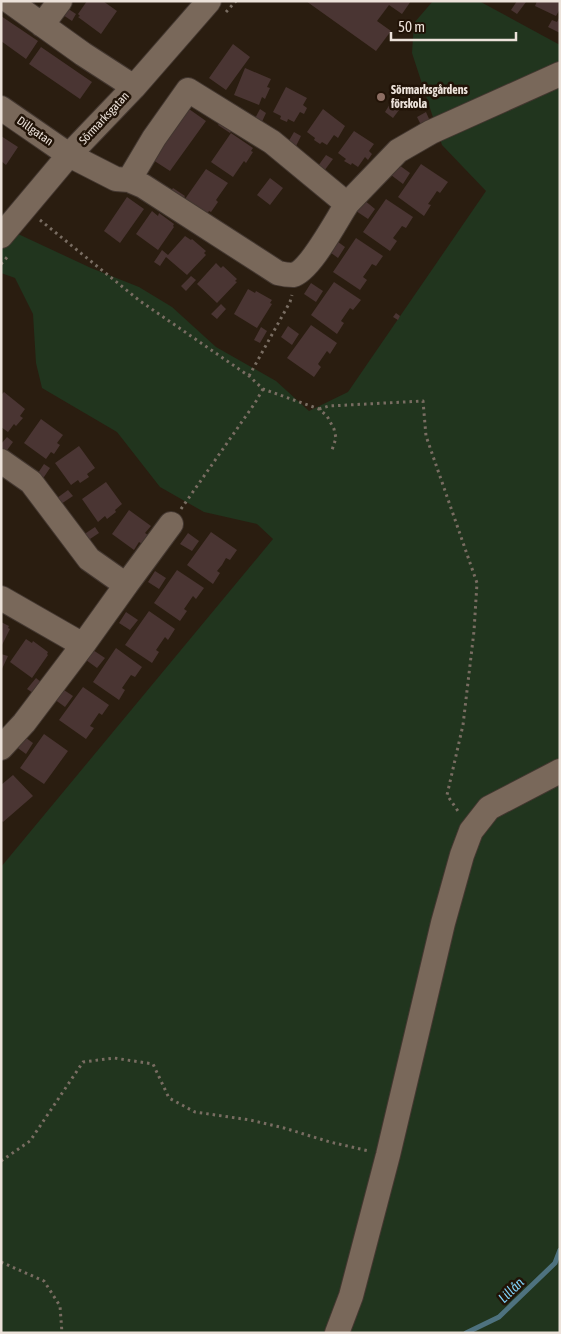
<svg xmlns="http://www.w3.org/2000/svg" width="561" height="1334" viewBox="0 0 561 1334" font-family="'Asap Condensed',sans-serif">
<rect width="100%" height="100%" fill="#2a1d10"/>
<path fill="#21351e" d="M433,1H479L560,45V1333H1V867L273,539L257,524L204,512L160,487L117,432L42,388L36,363L33,314L15,278L1,273V226L91,268L139,287L172,307L216,347L276,381L309,411L348,392L486,191L442,145L412,53L414,23Z"/>
<g fill="none" stroke-linecap="round" stroke-linejoin="round">
<path stroke="#4e727f" stroke-width="5" d="M466,1333L499,1317L555,1263L560,1250"/>
</g>
<path fill="#4a3533" d="M87,1H103L117,11L101,34L78,17L80,16L78,14Z
M306,1H411L402,14L389,5L377,21L391,31L376,51Z
M517,1L526,2L517,14L511,10Z
M537,1H560V9L556,16L535,6Z
M64,6L76,14L72,21L60,13Z
M1,16L38,41L26,59L1,41Z
M560,16V33L548,27L552,20L557,22Z
M233,44L250,57L226,90L209,78Z
M41,47L92,82L80,99L29,64Z
M245,68L271,79L267,87L270,88L265,99L262,97L259,105L234,95Z
M286,87L307,98L303,105L307,108L304,114L300,112L294,122L288,119L287,122L280,119L281,116L273,112Z
M390,104L399,110L393,118L385,112Z
M189,109L206,121L170,171L153,160Z
M260,109L266,113L260,126L253,122Z
M323,109L345,126L338,138L334,135L327,145L322,142L320,144L314,140L315,138L307,132Z
M426,112L430,121L421,125L417,117Z
M222,119L234,127L230,133L218,125Z
M354,131L374,144L369,151L372,154L368,160L365,157L358,167L352,163L351,165L344,161L346,159L338,153Z
M294,132L301,136L295,148L287,144Z
M231,133L253,148L251,151L253,152L246,163L244,161L233,177L211,162Z
M1,136L18,147L6,165L1,161Z
M326,155L333,159L324,171L318,166Z
M421,164L448,182L440,193L437,191L433,197L428,204L431,205L424,216L398,197Z
M399,165L410,173L403,184L391,175Z
M206,169L228,183L216,200L218,202L211,212L209,211L207,214L185,199Z
M270,178L283,188L270,205L257,195Z
M173,188L185,196L181,202L169,194Z
M127,197L144,209L120,243L104,231Z
M386,199L413,217L406,228L402,226L393,238L397,241L390,251L363,232Z
M364,200L375,209L368,219L356,211Z
M152,211L158,216L159,213L174,224L173,226L174,227L158,250L136,234Z
M185,236L191,240L192,239L206,251L204,253L206,255L187,275L166,257L160,266L154,262L162,250L168,255Z
M356,238L383,256L376,266L372,264L368,270L363,277L367,280L360,290L333,272Z
M334,239L345,247L338,258L327,250Z
M216,263L221,268L223,266L237,279L235,281L237,282L217,303L197,284Z
M191,276L196,280L186,291L181,286Z
M334,282L361,300L353,310L350,308L341,321L344,323L337,334L311,315Z
M311,283L323,291L316,302L304,294Z
M248,289L255,293L256,291L272,300L270,303L272,304L257,328L234,314Z
M221,304L226,309L217,319L211,314Z
M396,313L400,316L398,320L393,317Z
M311,325L337,343L330,354L327,351L318,364L321,367L314,377L287,358Z
M288,326L299,334L292,345L281,337Z
M261,327L267,331L260,343L254,340Z
M4,392L25,409L20,416L23,418L16,426L14,424L8,432L1,427V395Z
M41,419L63,435L57,443L60,445L54,454L51,452L46,459L24,443Z
M7,437L13,442L5,453L1,450V444Z
M79,446L95,468L87,474L89,477L80,483L78,480L71,485L55,463Z
M44,464L50,468L42,480L36,476Z
M106,482L122,504L115,510L116,512L107,519L105,516L98,522L82,499Z
M68,490L73,496L61,504L57,498Z
M129,510L151,526L145,533L148,535L142,544L139,542L134,550L112,534Z
M95,527L99,533L87,541L83,535Z
M211,532L237,550L230,560L226,558L222,565L217,571L220,573L213,584L187,565Z
M188,533L199,541L192,551L180,544Z
M177,570L204,588L196,599L193,596L184,609L187,611L180,621L154,603Z
M155,571L166,578L159,589L148,582Z
M149,611L175,629L168,640L165,637L156,650L159,652L152,663L125,645Z
M126,612L138,620L130,630L119,623Z
M1,622L9,626L8,628L10,629L1,647Z
M26,639L32,643L33,641L48,652L47,654L48,655L32,678L10,662Z
M116,648L142,667L135,677L131,675L122,688L125,690L119,700L93,682Z
M93,650L105,658L97,668L86,660Z
M1,654L8,656L1,671Z
M36,678L41,682L33,693L27,689Z
M83,687L109,705L102,715L99,713L90,726L94,728L86,739L59,720Z
M61,688L73,696L65,707L54,699Z
M44,734L68,751L44,784L20,768Z
M22,735L33,743L26,754L15,746Z
M13,775L33,796L3,822L1,820V785Z"/>
<g fill="none" stroke-linecap="round" stroke-linejoin="round">
<g stroke="#433730" stroke-width="26">
<path id="minor" d="M9,1L83,54L134,87
M42,25L60,1
M1,108L69,155L116,179L129,180L143,186L278,273C282,274 289,275 293,275C310,271 337,219 347,204L272,142L188,90L154,138L129,180
M347,204L398,151L431,132L560,74
M1,236L69,155L134,87L209,1
M1,461L31,482L89,559L126,585L83,645L1,598
M126,585L171,524
M1,748L24,723L83,645
M337,1333L351,1296L388,1155L443,923L462,855L471,831L489,808L560,771"/>
</g>
<path stroke="#796d62" stroke-width="3" stroke-dasharray="2.5 4" stroke-linecap="butt" d="M226,12L236,1
M40,220L140,301L249,376L263,389L319,409L327,416L334,429L336,438L332,450
M1,264L9,255
M249,376L290,302L292,295
M319,409L329,406L423,401L426,436L477,583L474,631L463,725L447,795L460,814
M181,509L255,403L263,389
M1,1161L30,1141L83,1062L114,1058L153,1064L169,1098L195,1112L250,1120L284,1128L330,1142L369,1151
M1,1262L44,1281L60,1306L62,1333"/>
<use href="#minor" stroke="#79685a" stroke-width="24"/>
</g>
<circle fill="#8d6e63" stroke="#211307" stroke-width="2" cx="381" cy="97" r="5"/>
<g text-anchor="middle" dominant-baseline="central" stroke-width="5" stroke-linejoin="round" paint-order="stroke">
<g font-size="12" font-weight="bold" fill="#ece2da" stroke="#211307" text-anchor="start">
<text x="391" y="90">Sörmarksgårdens<tspan x="391" dy="14">förskola</tspan></text>
</g>
<g font-size="12" fill="#ece2da" stroke="#211307">
<text transform="translate(104 118) rotate(-47)">Sörmarksgatan</text>
<text transform="translate(35 131) rotate(35)">Dillgatan</text>
</g>
<g font-size="14" font-style="italic" fill="#7fd0f6" stroke="#211307">
<text transform="translate(511 1290) rotate(-44)">Lillån</text>
</g>
</g>
<rect width="561" height="1334" fill="none" stroke="#ece2da" stroke-width="5"/>
<path d="M391 32v8h125v-8" fill="none" stroke="#ece2da" stroke-width="2.5"/>
<text x="398" y="32" font-size="15" fill="#ece2da" stroke="#211307" stroke-width="4" paint-order="stroke">50 m</text>
</svg>
